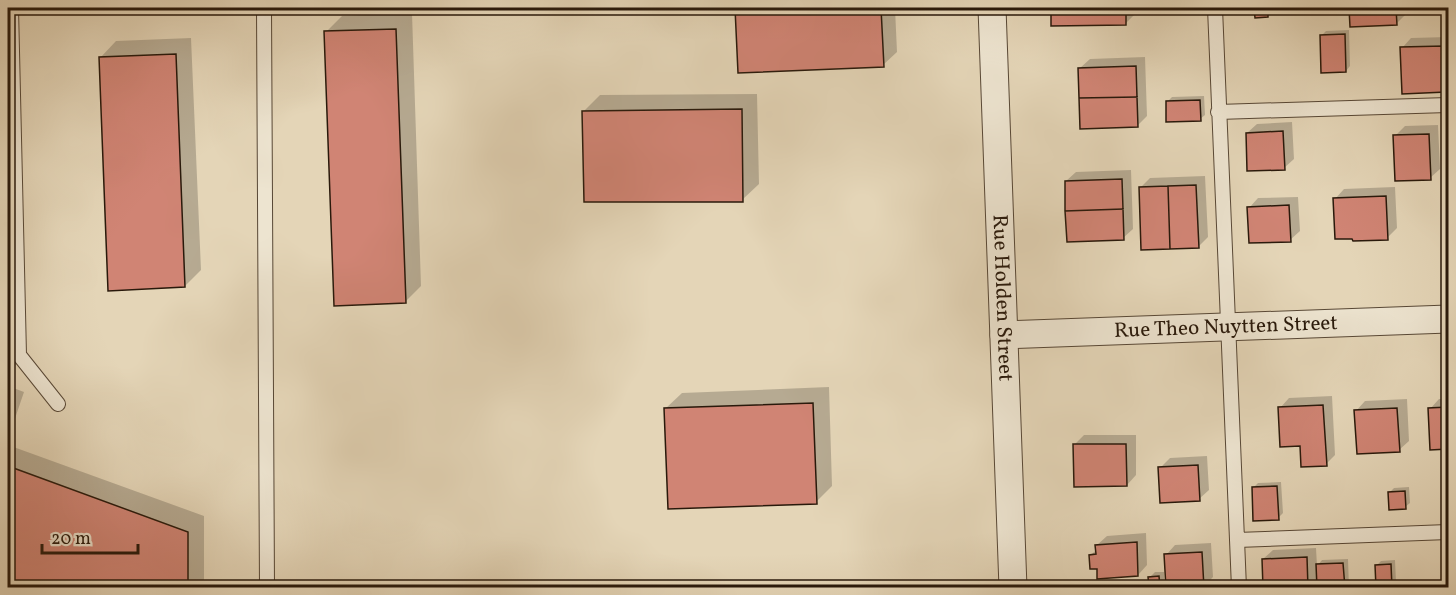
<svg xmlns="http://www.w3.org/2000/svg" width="1456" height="595" viewBox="0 0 1456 595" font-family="Vollkorn,serif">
<rect width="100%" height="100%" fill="#e4d5b7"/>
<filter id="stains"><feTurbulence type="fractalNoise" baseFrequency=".00333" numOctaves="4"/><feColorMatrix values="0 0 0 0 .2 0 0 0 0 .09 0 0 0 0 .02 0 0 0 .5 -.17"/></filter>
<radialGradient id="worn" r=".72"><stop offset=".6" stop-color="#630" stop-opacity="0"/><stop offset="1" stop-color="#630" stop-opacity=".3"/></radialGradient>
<path fill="#0003" d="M736,8H895L897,52L883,65L739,72Z
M1052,8H1135V14L1125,24L1053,25Z
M1256,8H1276L1267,16H1256Z
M1302,8H1342L1339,11L1302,12Z
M1350,8H1405L1406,14L1396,24L1351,25Z
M412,13L421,286L405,302L326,32L342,16Z
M1349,30L1350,66L1346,71L1321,36L1326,31Z
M1448,37V88L1445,91L1402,48L1411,38Z
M191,38L201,270L185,286L100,58L116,41Z
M1145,57L1147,116L1137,126L1080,68L1090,59Z
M757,94L759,184L742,200L584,111L600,95Z
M1204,96L1205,115L1200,119L1167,102L1172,97Z
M1292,122L1294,159L1284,168L1247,133L1257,124Z
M1438,125L1440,169L1430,178L1395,136L1405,126Z
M1131,170L1133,229L1123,238L1066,181L1076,172Z
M1205,176L1208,237L1198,247L1140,188L1150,178Z
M1395,187L1397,228L1387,238L1335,199L1344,189Z
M1298,197L1300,231L1290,240L1249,208L1258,198Z
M8,232L10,283L8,289Z
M8,333L25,339L8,386L24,392L8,439Z
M829,387L832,486L816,502L665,409L682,393Z
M1332,396L1335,455L1326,464L1302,444L1280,408L1289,398Z
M1407,399L1409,441L1399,450L1356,411L1365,401Z
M1439,399H1448V448H1432L1430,409Z
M1084,435H1136V475L1127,485L1074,445Z
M8,445L204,516V588H8Z
M1207,456L1209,490L1199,499L1160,468L1170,458Z
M1281,482L1283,513L1278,518L1253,488L1258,483Z
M1409,487L1410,503L1405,507L1389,493L1394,488Z
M1146,533L1147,565L1138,575L1091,555L1097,549V545L1107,536Z
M1211,543L1213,577L1207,583H1223V588H1168L1166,555L1175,545Z
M1316,548L1317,566L1322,560L1348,559L1349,588H1319V583L1314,588H1265L1263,559L1273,550Z
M1395,560L1396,582L1391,586L1376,566L1381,561Z
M1155,572H1164V583L1160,588H1151L1150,577Z"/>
<path fill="#d08474" stroke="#29190b" stroke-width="1.5" d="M735,8H881L884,67L738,73Z
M1051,8H1126V25L1051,26Z
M1254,8H1268V17L1255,18Z
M1301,8H1339V13L1301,14Z
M1349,8H1396L1397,25L1350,27Z
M396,29L406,303L334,306L324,31Z
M1345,34L1346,72L1321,73L1320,35Z
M1444,46L1446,92L1402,94L1400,47Z
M176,54L185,287L108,291L99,57Z
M1136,66L1137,97L1079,98L1078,68Z
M1137,97L1138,127L1080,129L1079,98Z
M1200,100L1201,121L1166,122V101Z
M742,109L743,202H584L582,111Z
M1283,131L1285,170L1247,171L1246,133Z
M1429,134L1431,180L1395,181L1393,135Z
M1122,179L1123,209L1065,211V181Z
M1196,185L1199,248L1170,249L1168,186Z
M1168,186L1170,249L1141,250L1139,187Z
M1386,196L1388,240L1353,241L1352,239H1335L1333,198Z
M1289,205L1291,242L1249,243L1247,207Z
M1123,209L1124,240L1067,242L1065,211Z
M813,403L817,504L668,509L664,408Z
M1323,405L1327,466L1301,467L1300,446L1280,447L1278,407Z
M1448,407V449L1430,450L1428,408Z
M1397,408L1400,452L1357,454L1354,410Z
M1073,444H1126L1127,486L1074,487Z
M1198,465L1200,501L1160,503L1158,467Z
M8,466L188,532V588H8Z
M1277,486L1279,520L1253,521L1252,487Z
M1405,491L1406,509L1389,510L1388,492Z
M1137,542L1138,576L1097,579V569H1090L1089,555L1096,554L1095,545Z
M1202,552L1204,588H1166L1164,554Z
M1307,557L1308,588H1263L1262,559Z
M1445,558H1448V588H1446Z
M1343,563L1345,588H1317L1316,564Z
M1391,564L1392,588H1376L1375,565Z
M1159,576L1160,588H1149L1148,577Z"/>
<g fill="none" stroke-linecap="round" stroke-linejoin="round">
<g stroke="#584836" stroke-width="16">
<path id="lane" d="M11,8L19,355L58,404
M264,8L267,588
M1215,8L1239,588
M1218,112L1448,105
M1237,540L1448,532"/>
</g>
<g stroke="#584836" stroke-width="29">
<g id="street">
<path id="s1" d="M992,8L1013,588"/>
<path id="s2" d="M1004,335L1448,319"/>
</g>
</g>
<use href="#lane" stroke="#ede4d0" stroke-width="14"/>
<use href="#street" stroke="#ede4d0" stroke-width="27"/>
</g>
<g text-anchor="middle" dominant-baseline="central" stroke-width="4.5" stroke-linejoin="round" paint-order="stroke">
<g font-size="21" fill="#29190b" stroke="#ede4d0">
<text stroke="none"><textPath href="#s1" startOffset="290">Rue Holden Street</textPath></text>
<text stroke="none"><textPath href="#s2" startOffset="222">Rue Theo Nuytten Street</textPath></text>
</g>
</g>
<rect width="1456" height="595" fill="none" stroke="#e4d5b7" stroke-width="30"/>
<rect x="9" y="9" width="1438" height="577" fill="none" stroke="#29190b" stroke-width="3"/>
<rect x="15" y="15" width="1426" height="565" fill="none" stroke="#29190b" stroke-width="1.5"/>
<path d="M42 544v9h96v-9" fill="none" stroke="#29190b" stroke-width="3"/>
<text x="51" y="544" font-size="18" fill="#29190b" stroke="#ede4d0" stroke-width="4.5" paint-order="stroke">20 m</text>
<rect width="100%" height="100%" filter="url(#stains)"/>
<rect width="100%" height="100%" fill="url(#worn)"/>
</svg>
